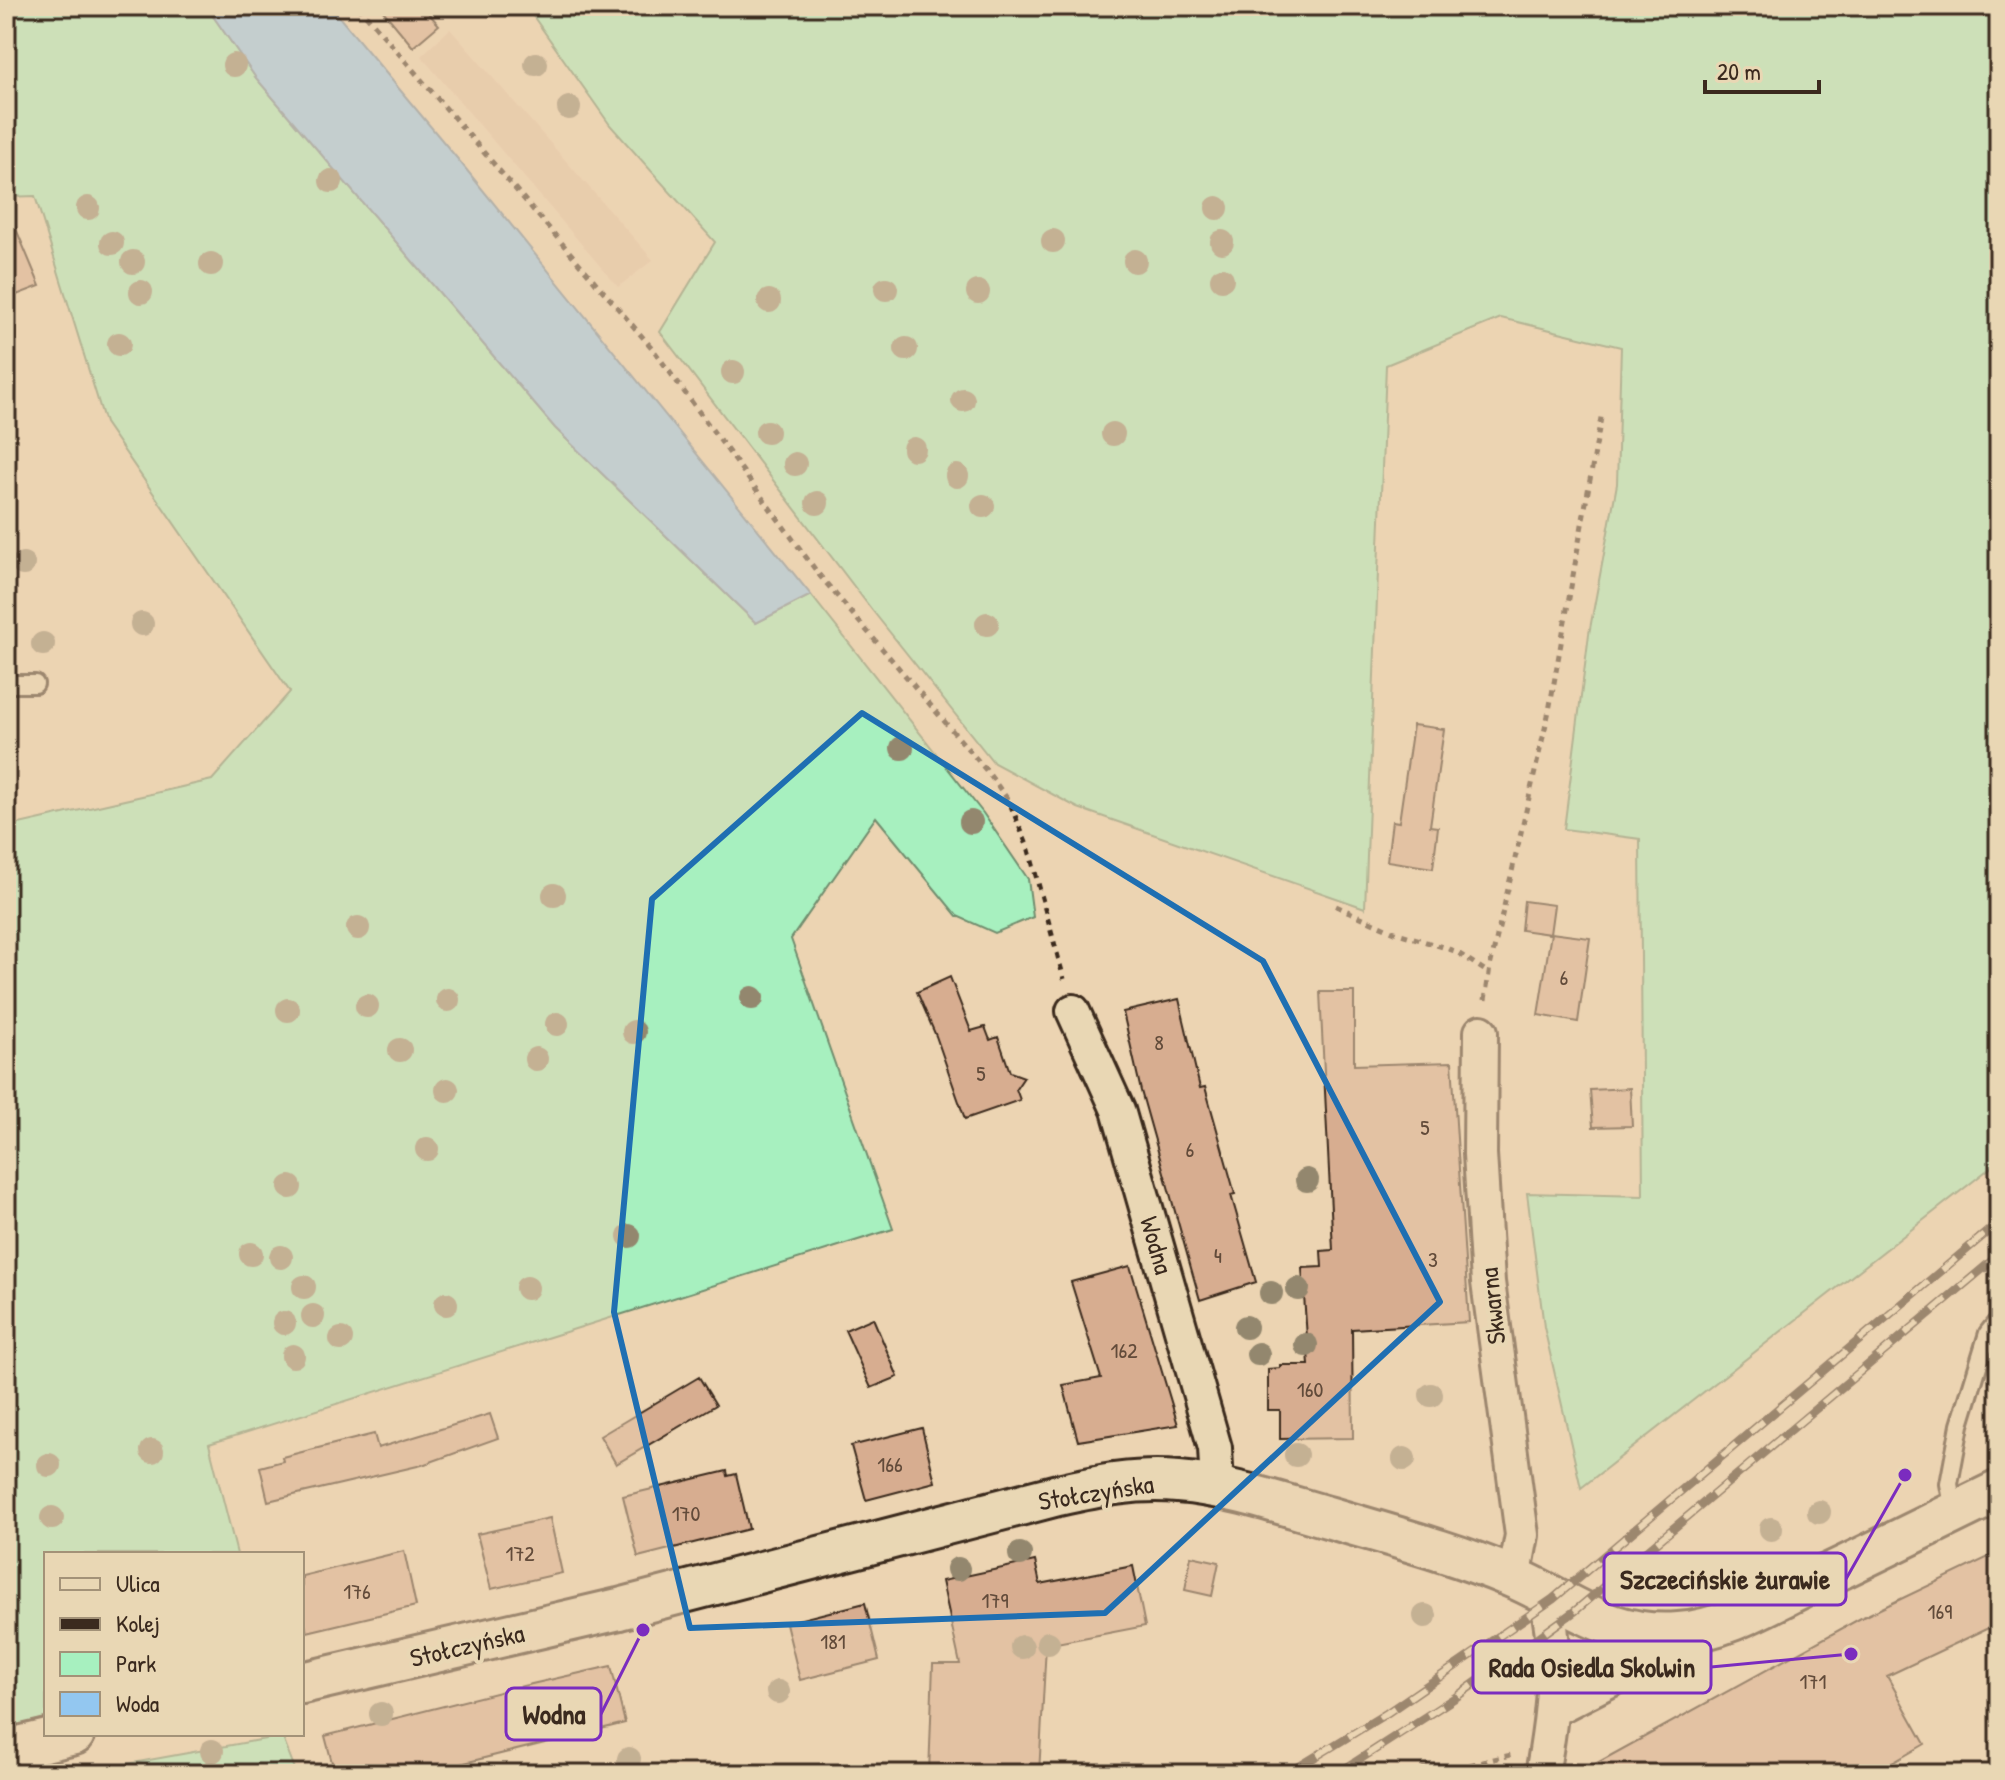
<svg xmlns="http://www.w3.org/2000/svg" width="2005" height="1780" viewBox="0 0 2005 1780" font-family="'Patrick Hand',sans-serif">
<rect width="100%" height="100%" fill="#ecd4b2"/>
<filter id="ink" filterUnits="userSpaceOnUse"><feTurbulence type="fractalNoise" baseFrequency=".0125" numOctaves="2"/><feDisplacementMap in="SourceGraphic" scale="16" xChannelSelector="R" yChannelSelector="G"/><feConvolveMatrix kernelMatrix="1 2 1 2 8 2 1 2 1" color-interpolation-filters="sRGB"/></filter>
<g filter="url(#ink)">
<path fill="#e3c5a5" d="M450,29L653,260L618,287L421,56Z"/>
<path fill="#a7f0bf" stroke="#718d6e" stroke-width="2" d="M6,6H206L256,78L555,428L756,623L811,595L983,813L1028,879L1033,917L995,933L957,916L876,817L791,939L893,1229L209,1444L237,1554H46V1718L6,1729V827L212,780L290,692L105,423L35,196L6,197Z
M526,6H1999V1161L1581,1488L1544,1327L1527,1193L1643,1196L1640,839L1564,829L1589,634L1617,484L1621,347L1501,318L1386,365L1365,908L1078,808L994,763L872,610L660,332L715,242L610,125Z
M282,1736L297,1774H72Z"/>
<path fill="#93c7f0" stroke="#70889c" stroke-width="2" d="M206,6H330L461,163L811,595L756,623L555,428L256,78Z"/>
<path fill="#d7ad90" stroke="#3b2a1e" stroke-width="2" d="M379,6H422L439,25L413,47Z
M6,205L40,286L6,299Z
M1413,725L1444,729L1430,826L1438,827L1433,868L1387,861L1392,821L1399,822Z
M1524,901L1554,905L1550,934L1521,930Z
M1551,933L1590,938L1578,1022L1538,1015Z
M950,977L971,1031L985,1027L990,1040L998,1037L1010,1072L1024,1077L1016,1089L1020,1100L965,1119L936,1036L917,992Z
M1320,992H1354V1065L1452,1062L1469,1322L1352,1329L1353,1438L1280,1439V1410H1268V1369L1280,1368V1365H1309L1302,1268L1322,1267L1321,1251L1333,1250Z
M1179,999L1200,1088L1205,1087L1235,1194L1231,1195L1256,1282L1200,1300L1141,1091L1123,1012Z
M1630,1088L1632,1126L1593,1127L1590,1090Z
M1130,1266L1178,1425L1078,1441L1063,1385L1101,1378L1071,1282Z
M873,1318L898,1377L871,1388L845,1330Z
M699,1377L716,1405L616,1464L600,1436Z
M490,1414L498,1438L422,1465L268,1501L260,1467L283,1461L282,1457L374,1434L378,1448Z
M922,1428L935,1482L866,1500L851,1446Z
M727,1471L728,1476L736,1474L749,1529L638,1557L623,1496Z
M550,1518L562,1573L491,1589L477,1534Z
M404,1551L416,1606L307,1632L302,1613V1576Z
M1999,1552V1623L1887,1676L1925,1744L1873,1774H1577L1861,1618Z
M1191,1556L1219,1562L1212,1596L1185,1590Z
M1035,1561L1040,1584L1133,1566L1145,1626L1046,1645L1039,1774H929L933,1664H960L942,1581Z
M865,1603L879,1660L800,1680L786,1623Z
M611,1666L625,1723L420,1774H335L325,1736L523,1686Z"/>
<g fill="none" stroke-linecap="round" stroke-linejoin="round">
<g stroke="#3b2a1e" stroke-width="22">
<path id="service" d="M6,684H35
M1954,1511L1949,1484L1960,1425L1988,1333L1999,1319"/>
</g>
<g stroke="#3b2a1e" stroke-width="38">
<path id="minor" d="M1073,1011L1118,1110L1215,1448L1216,1467L1212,1486
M1481,1032L1480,1154L1488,1282L1522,1535L1514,1578
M1552,1710L1702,1633
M1542,1774C1553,1715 1560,1653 1545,1595"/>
</g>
<g stroke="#3b2a1e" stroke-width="46">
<path id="tertiary" d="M302,1683L619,1609L1058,1495C1098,1486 1137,1478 1178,1482C1230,1486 1281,1504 1331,1518C1391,1536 1452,1552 1510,1576C1570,1601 1607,1639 1679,1633C1724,1630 1768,1603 1808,1584C1872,1554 1935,1522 1999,1491
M6,1750L74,1734"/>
</g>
<path stroke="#3b2a1e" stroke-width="5" stroke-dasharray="6 6" stroke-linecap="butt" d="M358,6L652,348L820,576L986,770L1009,801L1029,850L1064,979
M1336,906L1395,932L1455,951L1489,973
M1485,1000L1490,967L1549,711L1602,412
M1411,1774L1421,1769L1469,1765L1511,1755"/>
<use href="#service" stroke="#e9d7b4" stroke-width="16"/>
<use href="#minor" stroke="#e9d7b4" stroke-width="32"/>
<use href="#tertiary" stroke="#e9d7b4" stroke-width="40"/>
<g stroke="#3b2a1e" stroke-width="9">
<path id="rail" d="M1287,1774L1387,1713L1553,1599L1999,1222
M1337,1774L1456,1697L1575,1611L1999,1255"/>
</g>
<use href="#rail" stroke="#e9d7b4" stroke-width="6" stroke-dasharray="18" stroke-linecap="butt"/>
</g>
<g fill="#93876e">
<circle cx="536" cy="64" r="12"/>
<circle cx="234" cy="65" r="12"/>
<circle cx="569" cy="108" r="12"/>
<circle cx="331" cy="181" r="12"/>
<circle cx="88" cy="208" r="12"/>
<circle cx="1217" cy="208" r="12"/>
<circle cx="1053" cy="241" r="12"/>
<circle cx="1222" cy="242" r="12"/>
<circle cx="112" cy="243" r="12"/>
<circle cx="1135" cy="261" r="12"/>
<circle cx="133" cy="262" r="12"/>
<circle cx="211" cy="264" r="12"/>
<circle cx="1222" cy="279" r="12"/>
<circle cx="886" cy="289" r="12"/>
<circle cx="141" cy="292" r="12"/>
<circle cx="978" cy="292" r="12"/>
<circle cx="769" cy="301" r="12"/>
<circle cx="119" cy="344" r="12"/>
<circle cx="906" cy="349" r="12"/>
<circle cx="733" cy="372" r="12"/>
<circle cx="963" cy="400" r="12"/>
<circle cx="767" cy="432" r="12"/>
<circle cx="1113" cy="434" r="12"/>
<circle cx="914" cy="449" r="12"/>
<circle cx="795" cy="464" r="12"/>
<circle cx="957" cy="476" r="12"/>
<circle cx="817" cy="503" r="12"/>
<circle cx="983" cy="506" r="12"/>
<circle cx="23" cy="564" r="12"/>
<circle cx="142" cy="624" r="12"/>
<circle cx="987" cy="624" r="12"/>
<circle cx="43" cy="644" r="12"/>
<circle cx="902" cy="748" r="12"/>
<circle cx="971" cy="822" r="12"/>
<circle cx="554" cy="895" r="12"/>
<circle cx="358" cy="928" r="12"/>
<circle cx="752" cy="998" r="12"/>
<circle cx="448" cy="1000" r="12"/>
<circle cx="367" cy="1006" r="12"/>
<circle cx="288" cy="1010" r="12"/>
<circle cx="557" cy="1024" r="12"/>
<circle cx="634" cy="1032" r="12"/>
<circle cx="400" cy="1050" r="12"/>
<circle cx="536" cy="1059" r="12"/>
<circle cx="447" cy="1090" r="12"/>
<circle cx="427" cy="1149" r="12"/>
<circle cx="1307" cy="1180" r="12"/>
<circle cx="290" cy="1187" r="12"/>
<circle cx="629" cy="1236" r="12"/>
<circle cx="251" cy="1254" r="12"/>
<circle cx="281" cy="1257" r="12"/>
<circle cx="304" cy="1287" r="12"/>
<circle cx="527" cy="1288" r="12"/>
<circle cx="1298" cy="1289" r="12"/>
<circle cx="1271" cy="1293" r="12"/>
<circle cx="446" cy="1304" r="12"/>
<circle cx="313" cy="1316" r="12"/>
<circle cx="284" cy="1323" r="12"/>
<circle cx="1246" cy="1327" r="12"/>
<circle cx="341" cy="1339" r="12"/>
<circle cx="1306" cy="1345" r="12"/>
<circle cx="1258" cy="1354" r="12"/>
<circle cx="293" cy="1356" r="12"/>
<circle cx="1431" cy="1395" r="12"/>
<circle cx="152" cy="1451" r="12"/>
<circle cx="1296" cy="1455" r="12"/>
<circle cx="1404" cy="1459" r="12"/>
<circle cx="49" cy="1465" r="12"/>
<circle cx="1819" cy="1512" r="12"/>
<circle cx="52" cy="1518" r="12"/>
<circle cx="1771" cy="1529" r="12"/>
<circle cx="1020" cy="1554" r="12"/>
<circle cx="958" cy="1569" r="12"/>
<circle cx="1425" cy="1616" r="12"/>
<circle cx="1048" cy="1643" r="12"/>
<circle cx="1022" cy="1647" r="12"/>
<circle cx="778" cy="1692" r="12"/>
<circle cx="381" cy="1714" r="12"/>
<circle cx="212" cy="1751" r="12"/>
<circle cx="629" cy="1759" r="12"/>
</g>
</g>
<path d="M0 0H2005V1780H0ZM862,713L1263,961L1440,1302L1105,1613L690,1628L614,1312L652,899Z" fill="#ecd4b2" fill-opacity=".55" fill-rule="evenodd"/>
<path fill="none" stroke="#1f6fb2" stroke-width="6" stroke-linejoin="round" d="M862,713L1263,961L1440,1302L1105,1613L690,1628L614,1312L652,899Z"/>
<g text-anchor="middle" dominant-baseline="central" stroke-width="8" stroke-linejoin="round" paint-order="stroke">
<g font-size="22" fill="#624b3a">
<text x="1564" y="977">6</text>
<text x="1159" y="1042">8</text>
<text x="981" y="1073">5</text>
<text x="1425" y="1127">5</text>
<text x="1190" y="1149">6</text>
<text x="1218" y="1255">4</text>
<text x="1433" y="1259">3</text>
<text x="1124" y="1350">162</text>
<text x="1310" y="1389">160</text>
<text x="890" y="1464">166</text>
<text x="686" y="1513">170</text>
<text x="520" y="1553">172</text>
<text x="357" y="1591">176</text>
<text x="995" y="1600">179</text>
<text x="1940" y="1611">169</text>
<text x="833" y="1641">181</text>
<text x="1813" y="1681">171</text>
</g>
<g font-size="26" fill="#3b2a1e" stroke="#e9d7b4">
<text transform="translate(1157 1245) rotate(74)">Wodna</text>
<text transform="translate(1492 1306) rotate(-96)">Skwarna</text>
<text transform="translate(1096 1492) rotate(-9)">Stołczyńska</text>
<text transform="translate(467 1645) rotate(-13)">Stołczyńska</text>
</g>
</g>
<path fill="none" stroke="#7b2cbf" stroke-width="3" d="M1905 1475L1846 1579M1851 1654L1711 1667M643 1630L601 1714"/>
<g fill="#7b2cbf" stroke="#e9d7b4" stroke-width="3">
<circle cx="1905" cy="1475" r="8"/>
<circle cx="1851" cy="1654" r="8"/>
<circle cx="643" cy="1630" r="8"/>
</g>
<g fill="#e9d7b4" stroke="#7b2cbf" stroke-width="3">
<rect x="1604" y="1553" width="242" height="52" rx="8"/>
<rect x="1473" y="1641" width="238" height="52" rx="8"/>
<rect x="506" y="1688" width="95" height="52" rx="8"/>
</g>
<g font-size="28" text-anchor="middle" font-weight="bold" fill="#3b2a1e">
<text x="1725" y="1589">Szczecińskie żurawie</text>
<text x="1592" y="1677">Rada Osiedla Skolwin</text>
<text x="554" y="1724">Wodna</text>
</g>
<rect width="2005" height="1780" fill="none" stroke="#e9d7b4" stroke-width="32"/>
<rect x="16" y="16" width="1973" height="1748" fill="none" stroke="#3b2a1e" stroke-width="3" filter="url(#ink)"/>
<rect x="44" y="1552" width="260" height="184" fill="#e9d7b4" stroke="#a39278" stroke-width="2"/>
<rect x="60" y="1578" width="40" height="12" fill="#e9d7b4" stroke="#a39278" stroke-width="2"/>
<text x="116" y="1592" font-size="24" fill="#3b2a1e">Ulica</text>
<rect x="60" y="1618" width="40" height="12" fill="#3b2a1e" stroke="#a39278" stroke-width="2"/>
<text x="116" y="1632" font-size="24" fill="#3b2a1e">Kolej</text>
<rect x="60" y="1652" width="40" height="24" fill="#a7f0bf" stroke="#a39278" stroke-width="2"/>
<text x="116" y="1672" font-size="24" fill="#3b2a1e">Park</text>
<rect x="60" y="1692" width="40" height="24" fill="#93c7f0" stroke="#a39278" stroke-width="2"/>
<text x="116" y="1712" font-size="24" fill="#3b2a1e">Woda</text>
<path d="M1705 80v12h114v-12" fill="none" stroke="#3b2a1e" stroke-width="4"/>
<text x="1717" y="80" font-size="24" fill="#3b2a1e" stroke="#e9d7b4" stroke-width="6" paint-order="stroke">20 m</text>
</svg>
